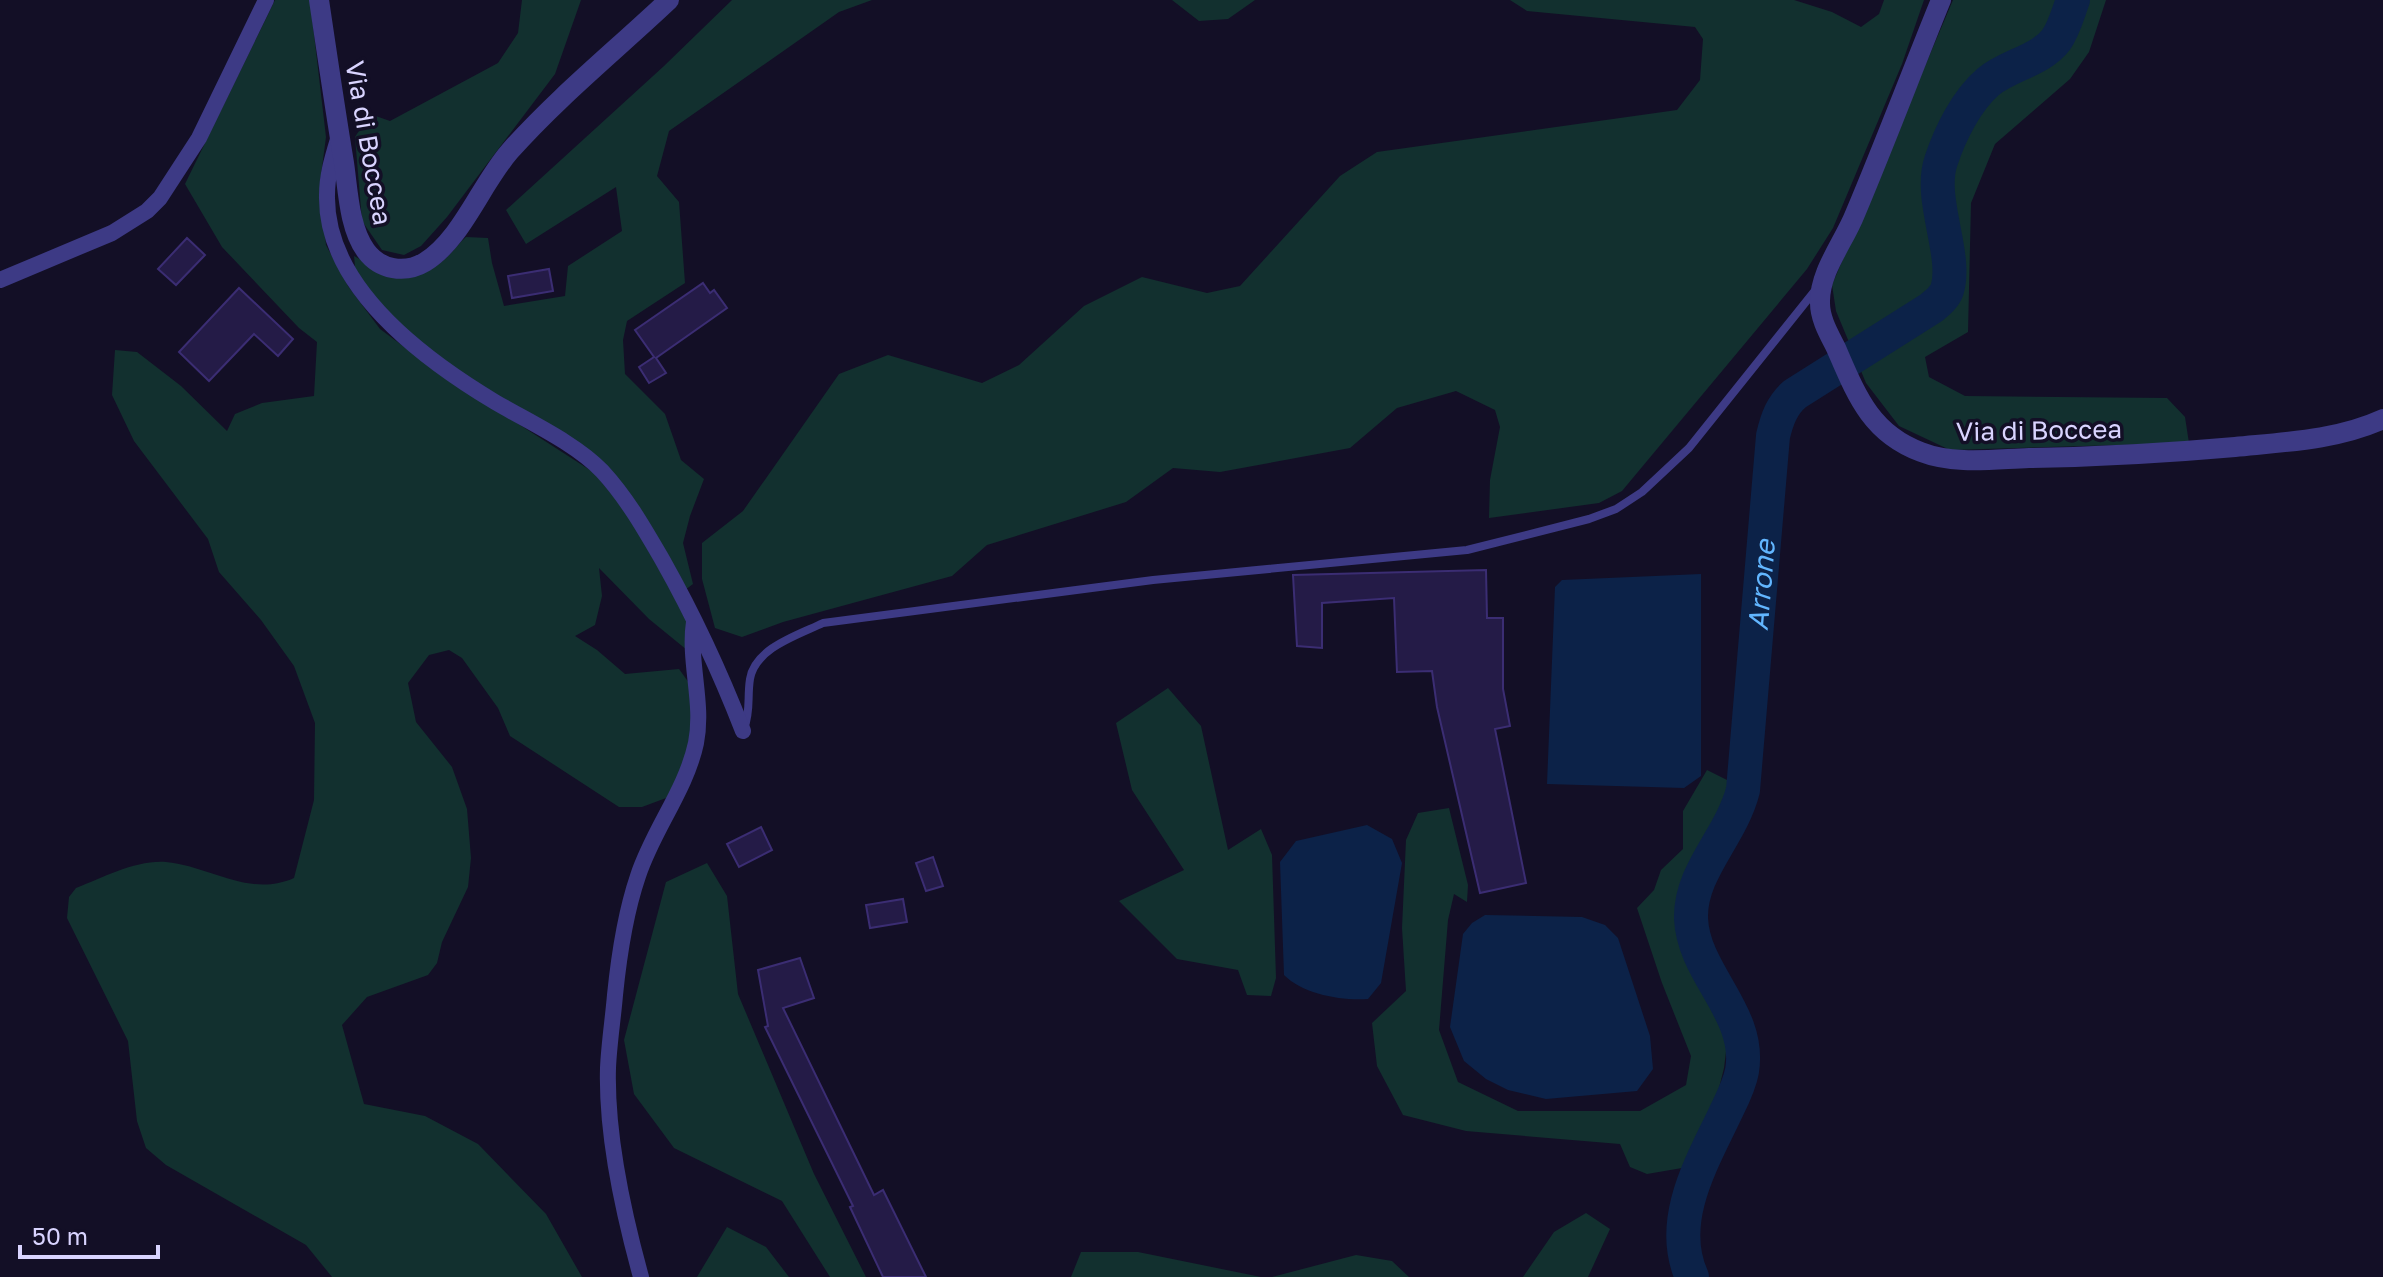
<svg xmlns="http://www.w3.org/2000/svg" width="2383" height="1277" viewBox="0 0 2383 1277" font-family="'Golos Text',sans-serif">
<rect width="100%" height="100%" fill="#130f26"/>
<path fill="#12302f" d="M275,0H310L326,137L320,183L326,245L348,286L380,329L438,372L593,472L626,511L703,647L698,659L649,619L599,568L602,596L595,625L575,636L597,650L625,674L679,669L697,694L686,768L666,798L642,807H619L510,736L498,708L462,658L449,650L429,655L408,683L416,722L452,767L467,809L471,858L468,887L442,942L437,963L428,975L367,997L342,1025L364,1104L425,1116L478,1144L546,1214L582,1277H332L306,1245L166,1165L146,1148L137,1121L128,1041L67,918L69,897L76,888C105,877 135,860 166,862C210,866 249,898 294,878L314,800L315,723L294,666L261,620L219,572L208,539L134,441L112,395L115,350L137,352L181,386L227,431L235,414L262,403L314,396L317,342L299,328L222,247L185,184Z
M522,0H581L555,74L447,217L421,246L404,255L382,250L362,221L355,137L370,114L390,121L498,63L518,33Z
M732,0H872L839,12L669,131L657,176L679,202L685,283L627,321L623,340L625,374L665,414L681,460L704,479L690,516L683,543L693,584L685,590L623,491L415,341L356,277L354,256C379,269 413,283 439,264C449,257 457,245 466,237L488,238L492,263L504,306L565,296L568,266L622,231L616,187L526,244L506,210L664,66Z
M1172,0H1255L1228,19L1199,21Z
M1510,0H1794L1832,12L1861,27L1879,14L1884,0H1924L1902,64L1833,228L1807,269L1622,491L1599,503L1489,518L1490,480L1500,427L1495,410L1456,391L1397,408L1350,448L1220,472L1173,468L1126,502L987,545L952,576L783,622L742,637L715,628L702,579V543L743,511L839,374L888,355L982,383L1019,365L1084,306L1142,277L1207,293L1240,286L1340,176L1377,152L1677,110L1700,80L1703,39L1695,27L1527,11Z
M1953,0H2106L2089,52L2070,79L1995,144L1971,203L1968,332L1925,357L1929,377L1965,396L2167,398L2185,417L2189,443L1950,450L1899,426L1866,383L1836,311L1832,285Z
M1168,688L1201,726L1228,850L1261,829L1272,855L1276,978L1271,996L1247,995L1238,970L1177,959L1119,901L1184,870L1132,790L1116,723Z
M1707,770L1729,781L1726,814L1694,872L1682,926L1729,1028L1724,1068L1708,1132L1682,1168L1647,1174L1630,1167L1620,1144L1466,1131L1403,1115L1377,1066L1372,1023L1406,991L1402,928L1406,840L1418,813L1449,808L1468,885L1467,902L1454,894L1448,920L1439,1030L1458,1082L1518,1111H1640L1686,1085L1691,1056L1662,983L1637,908L1654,890L1661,870L1683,849V811Z
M707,863L727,896L738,994L814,1174L866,1277H830L782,1201L674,1148L634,1094L624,1040L666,882Z
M1586,1213L1610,1229L1588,1277H1523L1554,1232Z
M727,1227L766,1247L789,1277H697Z
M1081,1252H1138L1261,1277H1071Z
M1356,1255L1392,1261L1409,1277H1272Z"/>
<path fill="#0c2248" d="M1701,574V776L1684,788L1547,784L1555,587L1562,580Z
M1367,825L1392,839L1402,863L1381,983L1368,999C1341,1001 1303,994 1284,975L1280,862L1296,841Z
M1485,915L1582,917L1605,925L1618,938L1650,1036L1653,1069L1637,1091L1546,1099L1508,1090L1486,1079L1464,1061L1450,1027L1463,934L1472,923Z"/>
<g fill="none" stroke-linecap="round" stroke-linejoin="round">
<path stroke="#0c2248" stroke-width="34" id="s1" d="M1692,1277C1667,1222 1701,1164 1724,1116C1731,1101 1739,1087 1742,1071C1752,1013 1693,974 1691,918C1690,871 1731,837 1743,790L1773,436C1777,419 1782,405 1795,394L1931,308C1937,303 1944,298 1947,290C1958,255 1928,199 1941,161C1950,134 1966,101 1988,82C2008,65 2040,61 2056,40C2064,29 2068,13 2073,0"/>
</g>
<path fill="#241b47" stroke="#3b2d73" stroke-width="2" d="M187,238L205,255L176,285L158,269Z
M549,269L553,291L512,298L508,276Z
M703,283L710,293L714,290L727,308L656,358L666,373L649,383L639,367L654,357L635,330Z
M239,288L293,339L278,356L254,334L209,381L179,352Z
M1486,570L1487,618H1503V689L1510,726L1495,729L1526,883L1480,893L1437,707L1432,671L1397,672L1394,598L1322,603V648L1297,646L1293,575Z
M761,827L772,850L739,867L727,844Z
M933,857L943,886L926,891L916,863Z
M903,899L907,922L870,928L866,905Z
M800,958L814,998L783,1008L874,1195L883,1190L926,1277H883L850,1207L853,1206L765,1027L768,1026L758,970Z"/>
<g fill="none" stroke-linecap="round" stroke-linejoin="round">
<path stroke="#3d3a85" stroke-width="8" d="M744,729C751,710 747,698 750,679C755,648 798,635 823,623L1153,580L1467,550L1589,519L1616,509L1642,492L1689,448L1817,288"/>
<path stroke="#3d3a85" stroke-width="16" d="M339,136C333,156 327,174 327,195C325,287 425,360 495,402C529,422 575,443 602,471C627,498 645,530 663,561C694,616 720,672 743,731
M0,280L112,233L147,211L160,198L199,138L266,0
M641,1277C623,1212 606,1135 608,1068C609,1044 613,1019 615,995C619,955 625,914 638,876C653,830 686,790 696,743C704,703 688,661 694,622"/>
<path stroke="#3d3a85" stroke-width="20" d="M319,0C327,54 335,109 344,163C348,190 349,228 366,251C380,270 405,274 425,262C462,239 481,184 510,151C558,97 616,50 669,0
M1941,0C1912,71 1885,143 1855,214C1844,242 1819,272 1820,303C1820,319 1829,334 1836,348C1856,394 1870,433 1921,452C1954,465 1995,459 2029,458C2098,457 2167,453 2235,447C2285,442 2337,440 2383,419"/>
</g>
<g text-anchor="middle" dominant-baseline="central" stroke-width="7" stroke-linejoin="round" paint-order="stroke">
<g font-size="26" fill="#d9d4ff" stroke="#130f26">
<text transform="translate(369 143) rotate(80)">Via di Boccea</text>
<text transform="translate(2039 430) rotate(-1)">Via di Boccea</text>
</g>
<g font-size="28" font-style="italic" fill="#62b6ff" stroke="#130f26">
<text stroke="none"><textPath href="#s1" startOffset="728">Arrone</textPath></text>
</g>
</g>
<path d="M20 1245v12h138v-12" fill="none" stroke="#d9d4ff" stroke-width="4"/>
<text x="32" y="1245" font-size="24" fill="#d9d4ff" stroke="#130f26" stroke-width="6" paint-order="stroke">50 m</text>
</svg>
